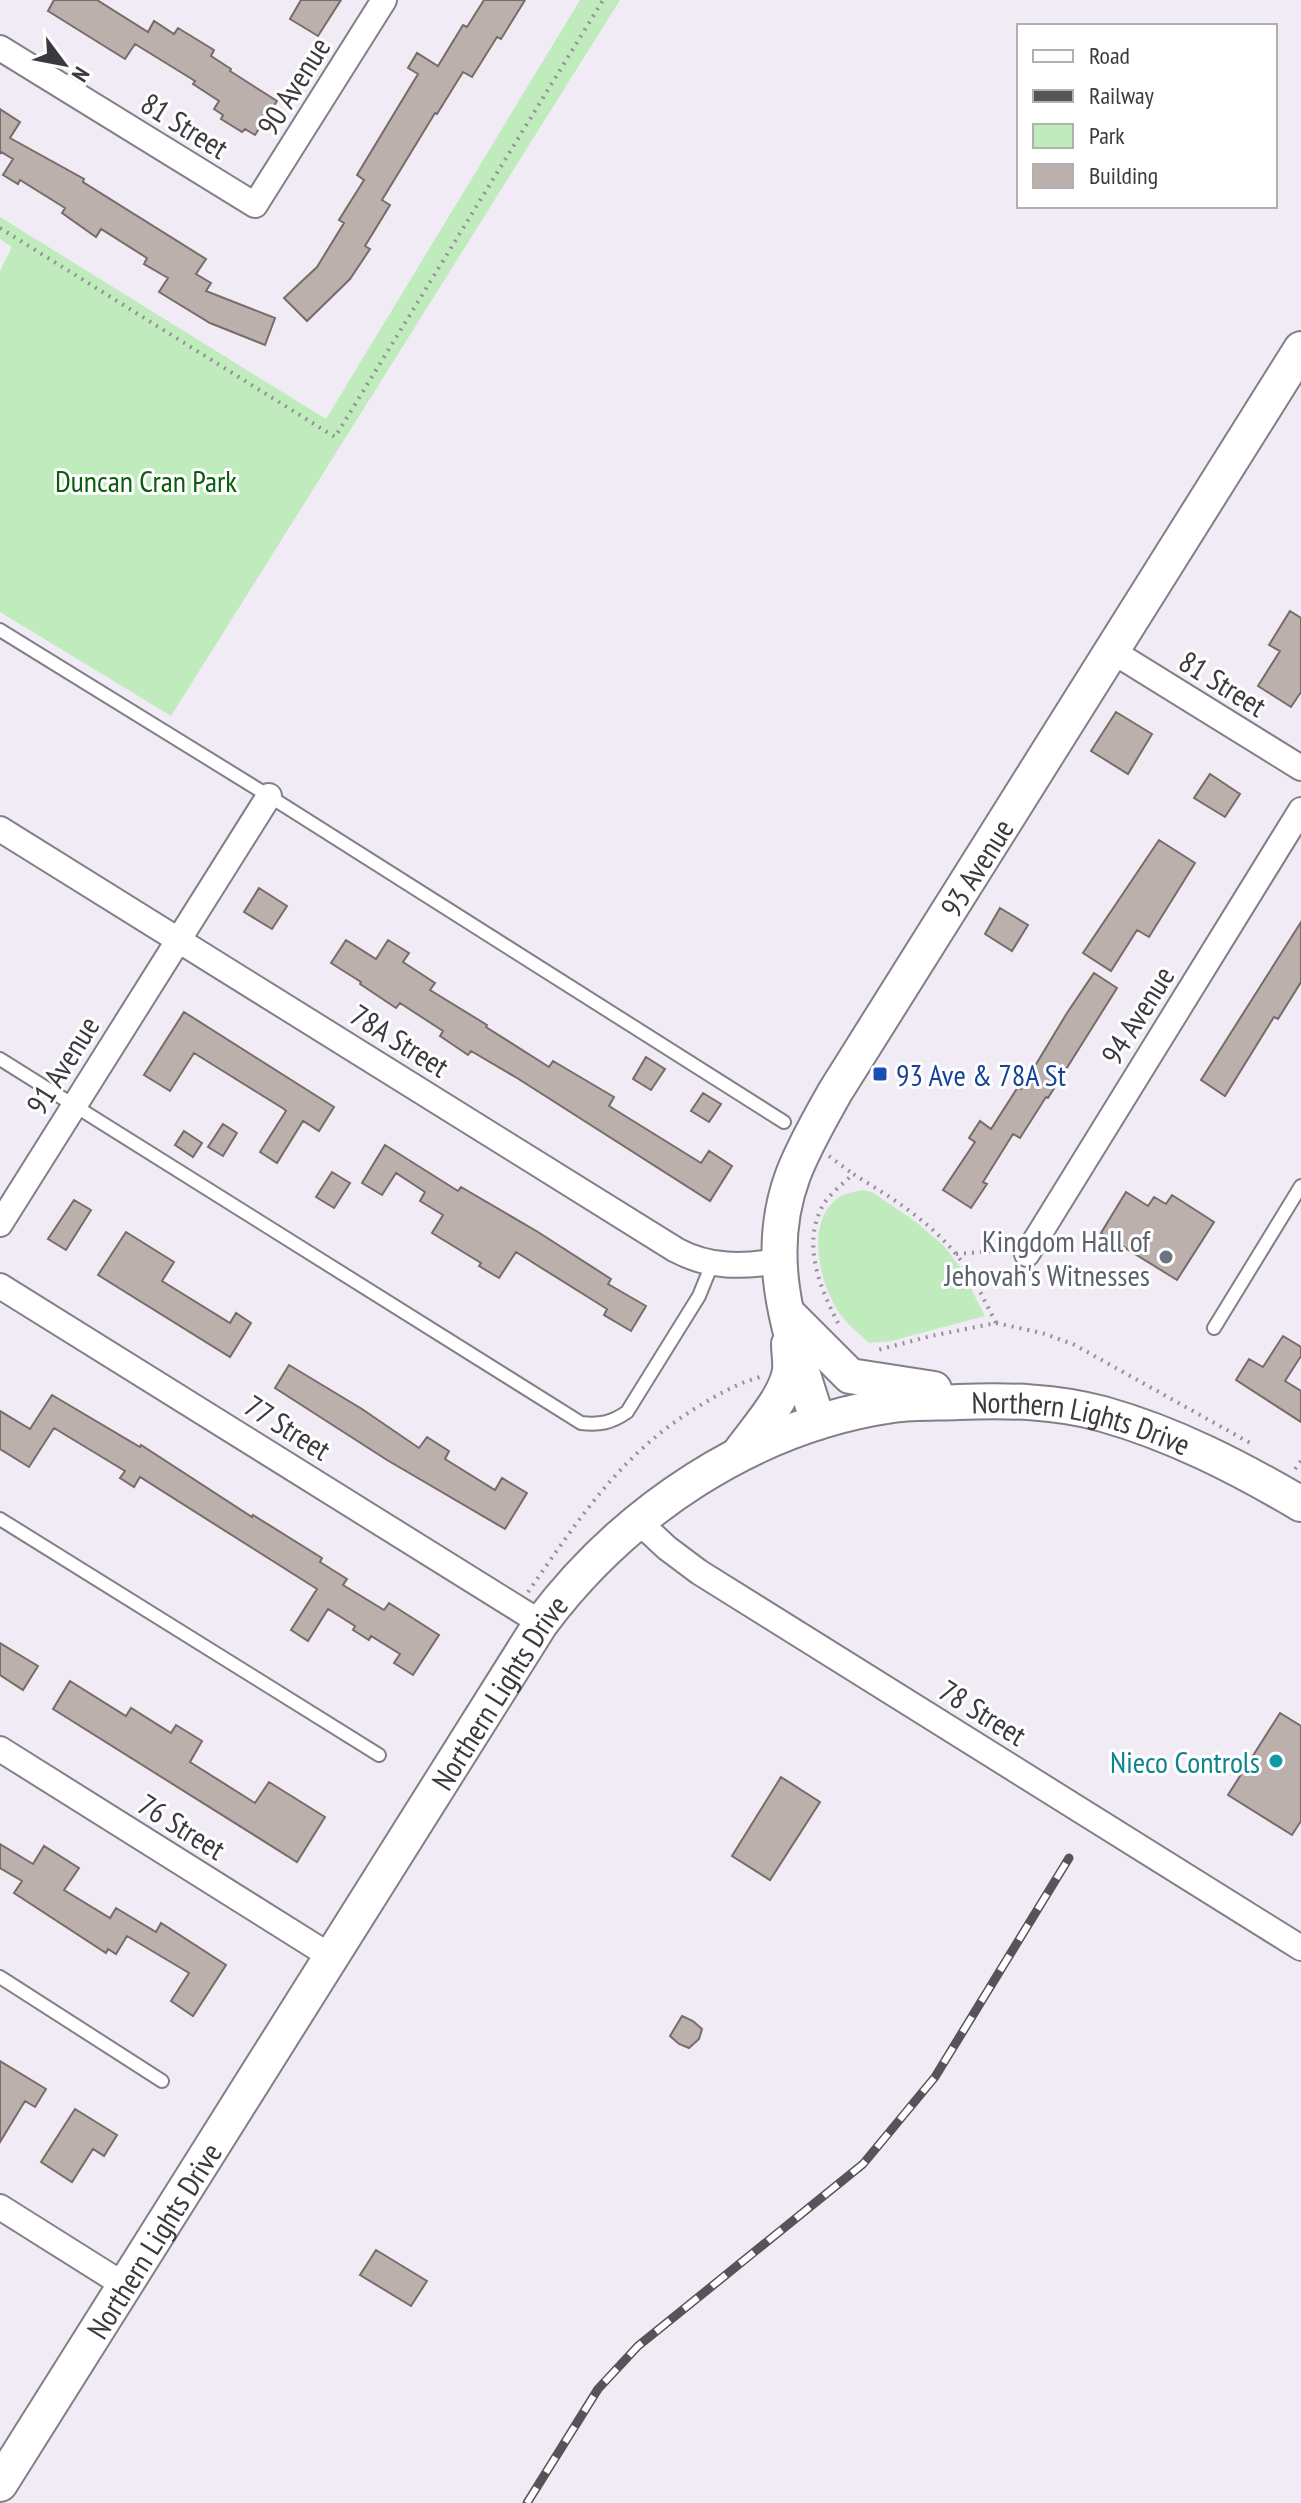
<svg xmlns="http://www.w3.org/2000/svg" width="1301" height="2503" viewBox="0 0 1301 2503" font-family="'PT Sans Narrow',sans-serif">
<rect width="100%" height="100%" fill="#f0ebf5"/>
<path fill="#c0ebbd" d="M580,0H620L171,716L0,612V271L12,247L0,239V217L326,419Z
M862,1190L872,1192L916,1222L944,1246L960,1267L985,1316L891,1341L869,1343C856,1331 841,1319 833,1302C818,1274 807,1220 838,1198C845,1193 854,1192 862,1190Z"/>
<path fill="#bcb0ac" stroke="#776c68" stroke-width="2" d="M54,0H97L148,32L154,21L174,34L178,28L214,50L211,56L231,69L230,71L277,101L255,135L245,129L242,132L221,119L223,115L214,109L219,101L193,84L195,81L135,44L125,59L48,11Z
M301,0H341L318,36L290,19Z
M484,0H525L501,39L497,37L472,77L463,72L437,114L435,113L382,200L390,205L365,246L370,249L350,279L307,321L284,298L317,267L344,223L339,220L364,180L357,175L418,74L408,68L417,53L438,66L463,25L467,27Z
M0,109L20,122L10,138L84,179L83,182L206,259L196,274L211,283L206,291L275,318L265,345L210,323L159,292L168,278L144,264L147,258L101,229L96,237L62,213L65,208L20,180L18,184L3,175L13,159L1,152L0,154Z
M1290,611L1301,618V692L1291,707L1258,686L1280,651L1269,645Z
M1116,712L1152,734L1128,774L1091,751Z
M1210,774L1240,794L1225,817L1194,798Z
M1159,840L1195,863L1149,937L1137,930L1111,971L1083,953Z
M259,888L287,906L272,929L244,912Z
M1000,908L1028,925L1012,951L985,934Z
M1301,922V982L1278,1019L1274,1017L1225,1096L1201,1080Z
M346,940L376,959L388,940L409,953L403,962L435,983L430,990L487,1025L486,1027L549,1067L553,1061L614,1097L609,1106L701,1163L709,1151L732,1166L710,1201L517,1078L471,1051L468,1055L440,1036L443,1031L400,1003L396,1008L360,984L361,982L331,963Z
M1094,973L1117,988L1048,1098L1046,1097L1020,1138L1013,1134L983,1182L987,1184L971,1208L943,1190L975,1142L969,1138L980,1121L991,1129L1018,1087L1021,1089L1067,1013Z
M184,1012L334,1107L319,1131L303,1121L277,1163L260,1152L286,1111L284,1109L194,1053L170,1091L144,1075Z
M646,1057L665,1069L651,1090L633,1079Z
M703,1093L721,1104L709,1122L691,1111Z
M223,1124L237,1133L223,1156L208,1147Z
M184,1131L202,1143L193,1157L175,1145Z
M385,1145L458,1191L461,1187L538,1232L611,1279L608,1284L646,1306L631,1331L604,1315L607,1309L516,1252L499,1278L479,1266L481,1263L432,1233L443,1215L420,1201L425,1192L396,1173L382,1195L362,1183Z
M332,1172L350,1183L334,1208L316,1197Z
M1126,1192L1148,1206L1154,1197L1166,1204L1172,1195L1214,1222L1177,1280L1101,1233Z
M74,1200L91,1210L66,1250L48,1239Z
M126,1232L174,1262L162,1281L230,1323L236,1313L251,1323L230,1357L98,1275Z
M1283,1336L1301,1347V1356L1285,1381L1301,1391V1422L1236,1380L1249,1359L1263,1367Z
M289,1365L362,1409L419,1448L427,1437L449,1451L445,1459L495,1490L502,1478L527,1493L505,1529L387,1460L275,1388Z
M52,1395L140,1447L141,1445L252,1517L253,1515L322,1558L320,1562L347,1579L343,1585L384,1610L389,1603L439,1635L413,1675L394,1663L400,1654L371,1636L369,1640L353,1630L355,1626L328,1609L308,1641L291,1630L317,1589L140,1477L134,1487L120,1478L125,1471L54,1428L29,1467L0,1449V1411L30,1429Z
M0,1643L38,1666L23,1690L0,1675Z
M70,1681L126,1716L131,1708L171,1733L176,1725L202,1741L190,1762L255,1803L269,1782L325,1817L297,1862L53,1709Z
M1280,1713L1301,1726V1821L1292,1835L1228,1795Z
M781,1777L820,1802L770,1880L732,1856Z
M0,1844L33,1864L44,1846L79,1868L64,1890L110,1918L116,1908L156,1932L161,1923L226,1965L193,2016L171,2001L189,1973L127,1936L116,1954L108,1949L106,1953L14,1893L22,1881L0,1868Z
M682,2016L693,2021L702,2029L699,2039L689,2048L679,2044L670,2036Z
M0,2061L46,2089L35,2107L25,2101L0,2142Z
M75,2109L117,2135L104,2156L93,2149L72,2182L41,2162Z
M376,2250L427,2281L411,2306L360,2275Z"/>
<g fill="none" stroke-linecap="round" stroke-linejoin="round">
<g stroke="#837f88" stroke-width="16">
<path id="service" d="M0,630L269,796L784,1122
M0,1059L581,1423C600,1425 611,1423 627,1412L699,1296L712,1264
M1214,1328L1301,1186
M0,1519L379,1755
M0,1977L162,2081"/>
</g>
<g stroke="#837f88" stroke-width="28">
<path id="minor" d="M0,48L255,205L384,0
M1112,651L1301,768
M0,829L676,1250C710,1268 742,1267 779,1261
M0,1224L269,796
M1027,1254L1301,810
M0,1286L541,1623
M638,1521L667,1548L699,1572L1301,1948
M0,1749L330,1956
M0,2207L124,2285"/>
</g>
<g stroke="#837f88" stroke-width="38">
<g id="secondary">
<path d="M789,1315L850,1376L934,1389"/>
<path id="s1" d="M818,1422C792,1339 761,1261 793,1175C804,1146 820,1119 835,1092L1301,349"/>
<path d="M738,1455C754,1432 787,1397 790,1370C791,1361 789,1353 789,1344"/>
<path id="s2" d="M0,2484L541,1623C625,1511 753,1425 893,1405C914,1402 937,1403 959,1402C1007,1400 1056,1401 1103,1414C1174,1434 1238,1467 1301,1504"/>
</g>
</g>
<path stroke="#939096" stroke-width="4" stroke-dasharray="2 6" stroke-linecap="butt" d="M0,228L335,437L603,0
M829,1156L853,1174
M956,1254L994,1251L1008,1245
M838,1323C820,1288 802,1245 822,1207C829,1194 843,1184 853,1174C889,1196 928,1220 955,1253C972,1273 984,1300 996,1323L931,1336L874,1351
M996,1323L1042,1333L1073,1344L1252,1444
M1295,1469L1301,1461
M528,1592C580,1518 620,1454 699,1406C719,1394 738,1383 760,1377"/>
<use href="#service" stroke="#fff" stroke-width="12"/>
<use href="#minor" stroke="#fff" stroke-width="24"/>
<use href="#secondary" stroke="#fff" stroke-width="34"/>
<g stroke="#575459" stroke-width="9">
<path id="rail" d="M527,2503L598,2389L638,2346L863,2164L935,2077L1069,1858"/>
</g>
<use href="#rail" stroke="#fff" stroke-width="6" stroke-dasharray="18" stroke-linecap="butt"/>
</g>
<rect fill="#1a4fb4" stroke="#fff" stroke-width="3" x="872" y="1066" width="16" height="16" rx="4"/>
<circle fill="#6b7280" stroke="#fff" stroke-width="3" cx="1166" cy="1257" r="8"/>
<circle fill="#0f9aa8" stroke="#fff" stroke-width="3" cx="1276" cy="1761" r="8"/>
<g text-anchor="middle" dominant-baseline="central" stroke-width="6" stroke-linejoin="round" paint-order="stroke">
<g font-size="30" fill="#3b393d" stroke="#fff">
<text transform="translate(293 86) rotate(-58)">90 Avenue</text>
<text transform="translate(185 125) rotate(32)">81 Street</text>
<text transform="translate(1223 683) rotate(32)">81 Street</text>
<text stroke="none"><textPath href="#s1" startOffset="612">93 Avenue</textPath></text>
<text transform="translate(1137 1015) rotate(-58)">94 Avenue</text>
<text transform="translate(400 1040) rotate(32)">78A Street</text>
<text transform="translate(62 1065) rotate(-58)">91 Avenue</text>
<text stroke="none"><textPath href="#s2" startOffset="1632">Northern Lights Drive</textPath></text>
<text transform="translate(288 1427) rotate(32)">77 Street</text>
<text stroke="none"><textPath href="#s2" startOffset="936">Northern Lights Drive</textPath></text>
<text transform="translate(983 1712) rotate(32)">78 Street</text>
<text transform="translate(182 1826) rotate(32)">76 Street</text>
<text stroke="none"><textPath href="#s2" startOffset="288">Northern Lights Drive</textPath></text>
</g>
<g font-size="30" fill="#095e0c" stroke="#fff">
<text x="146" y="480">Duncan Cran Park</text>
</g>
<g font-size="30" fill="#164399" stroke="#fff" text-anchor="start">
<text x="896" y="1074">93 Ave &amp; 78A St</text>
</g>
<g font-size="30" fill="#5b616d" stroke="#fff" text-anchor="end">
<text x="1150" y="1240">Kingdom Hall of<tspan x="1150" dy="34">Jehovah's Witnesses</tspan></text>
</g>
<g font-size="30" fill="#0d838f" stroke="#fff" text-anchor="end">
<text x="1260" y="1761">Nieco Controls</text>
</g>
</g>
<rect x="1017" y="24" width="260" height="184" fill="#ffffff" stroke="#b1b0b1" stroke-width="2"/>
<rect x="1033" y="50" width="40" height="12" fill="#ffffff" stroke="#b1b0b1" stroke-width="2"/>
<text x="1089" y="64" font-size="24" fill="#3b393d">Road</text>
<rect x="1033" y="90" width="40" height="12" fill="#575459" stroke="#b1b0b1" stroke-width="2"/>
<text x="1089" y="104" font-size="24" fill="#3b393d">Railway</text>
<rect x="1033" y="124" width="40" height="24" fill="#c0ebbd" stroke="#b1b0b1" stroke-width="2"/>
<text x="1089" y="144" font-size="24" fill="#3b393d">Park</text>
<rect x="1033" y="164" width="40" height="24" fill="#bcb0ac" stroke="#b1b0b1" stroke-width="2"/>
<text x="1089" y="184" font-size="24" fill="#3b393d">Building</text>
<g transform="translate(64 64) rotate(122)" stroke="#ffffff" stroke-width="6" paint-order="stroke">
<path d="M0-6L14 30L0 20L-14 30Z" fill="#3b393d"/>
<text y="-12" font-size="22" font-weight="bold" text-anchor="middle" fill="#3b393d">N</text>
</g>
</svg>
